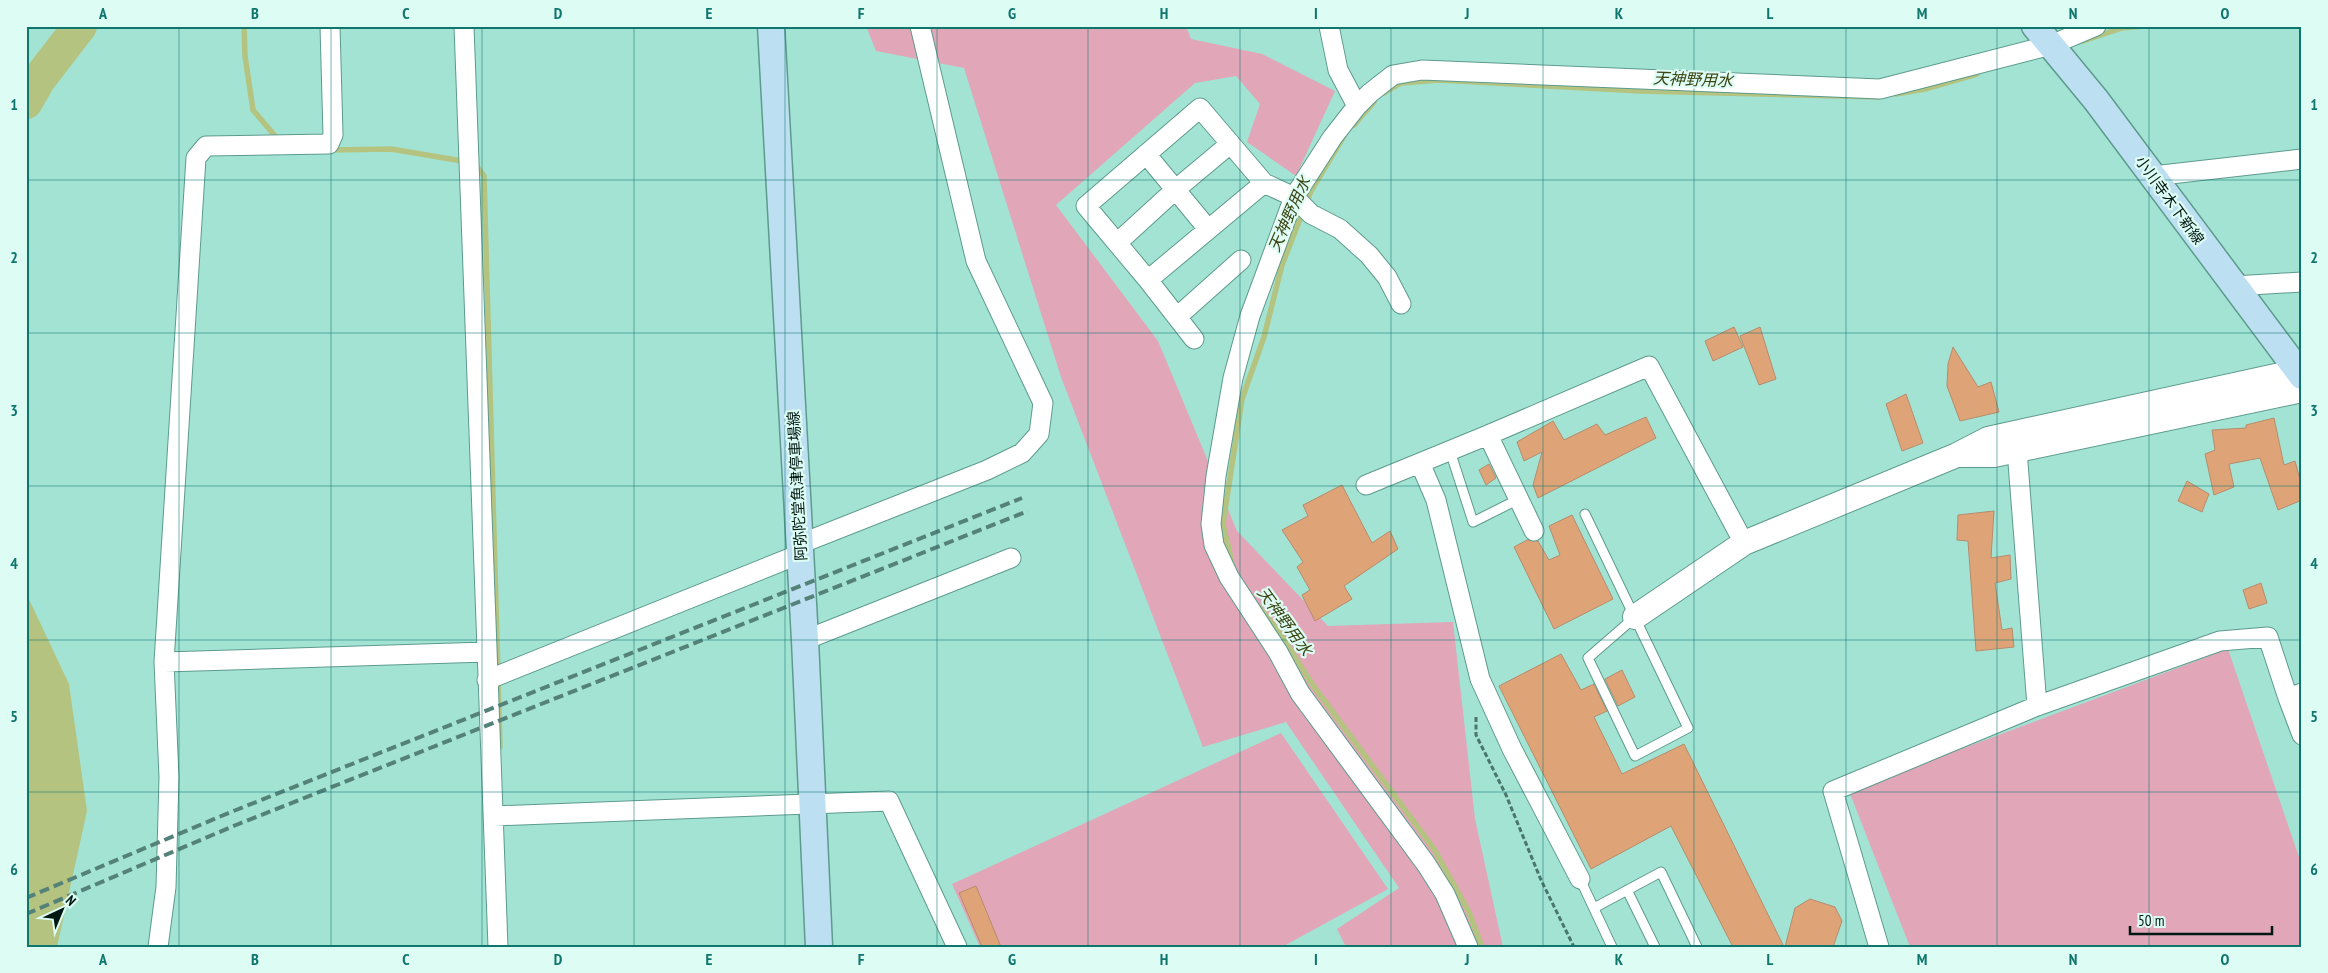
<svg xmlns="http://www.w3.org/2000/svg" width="2328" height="973" viewBox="0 0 2328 973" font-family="'PT Sans Narrow','Noto Sans JP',sans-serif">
<rect width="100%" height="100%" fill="#a3e3d4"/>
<path fill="#e1a6b8" d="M866,26H1186L1191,39L1262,54L1335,91L1296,176L1247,142L1260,104L1236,76L1195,83L1056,205L1158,341L1237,531L1328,626L1453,622L1475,819L1503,947H1346L1337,929L1399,888L1286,722L1203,747L1061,377L964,68L876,51Z
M2228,649L2302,866V947H1910L1849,791Z
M1281,733L1388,889L1282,947H980L952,884Z"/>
<path fill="#b4c380" d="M26,593L69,684L87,811L57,947H26Z"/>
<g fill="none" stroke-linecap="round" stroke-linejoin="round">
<path stroke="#b4c380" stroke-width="5.5" d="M244,26L245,56L253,110L276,137L281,140
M2083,41L2122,28L2144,26
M1384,93L1401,83L1439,80L1640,91L1879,97
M1896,94L1925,89L1977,74
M1354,125L1374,102
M330,150L391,149L474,163L484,176L500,747
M1232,563L1223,524L1242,399L1264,337L1282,265L1311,191L1344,136
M1259,607L1281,635L1312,684L1434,849L1469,912L1482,947"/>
<path stroke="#b4c380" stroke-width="34" d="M26,102L39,79L80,26"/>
</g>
<path fill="#dea478" stroke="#b68c6c" d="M1734,327L1743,347L1713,361L1705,341Z
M1760,327L1776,379L1759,385L1740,336Z
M1953,347L1978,387L1991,382L1999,412L1960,421L1947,386L1948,364Z
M1906,394L1923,443L1902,451L1886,404Z
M1646,417L1656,438L1538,498L1533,485L1542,452L1524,461L1517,442L1553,421L1564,440L1597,424L1605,435Z
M2274,418L2284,465L2295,461L2302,487V500L2278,510L2260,458L2229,464L2234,487L2214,495L2205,454L2215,450L2212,430L2246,428V425Z
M1489,464L1496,478L1486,485L1479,470Z
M2187,481L2209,494L2202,512L2178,501Z
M1342,485L1372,543L1390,531L1398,549L1344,586L1352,599L1315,621L1302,595L1310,590L1297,567L1303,562L1282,530L1308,516L1303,505Z
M1994,511L1991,558L2010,555L2011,579L1995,583L2002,630L2012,628L2014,647L1976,651L1968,541L1957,540L1958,515Z
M1572,515L1613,599L1554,629L1514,547L1527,540L1538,541L1549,560L1560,555L1549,526Z
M2261,583L2267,603L2249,609L2243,590Z
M1561,654L1581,690L1594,684L1607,711L1594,717L1622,774L1684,744L1784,947H1733L1671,826L1591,869L1499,686Z
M1622,670L1635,697L1618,706L1605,679Z
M976,886L1001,947H982L959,893Z
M1810,899L1835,907L1842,921L1833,947H1785L1795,908Z"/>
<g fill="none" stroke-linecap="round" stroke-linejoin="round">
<g stroke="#5d9b8d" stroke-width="11">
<path id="service" d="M1450,451L1473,522L1519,499
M1585,514L1688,728L1635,756L1588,658L1634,618
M1580,879L1612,947
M1627,890L1655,947
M1594,908L1661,872L1697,947"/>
</g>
<g stroke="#5d9b8d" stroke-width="21">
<path id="minor" d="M330,26L333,135L329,144L206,146L196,158L164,662L486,652
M464,26L498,947
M1329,26L1338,70L1357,106L1370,93L1393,75L1422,70L1880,89L2051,45L2096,26
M1357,106L1332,138L1294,197L1311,214L1340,229L1369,255L1387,277L1401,304
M1146,154L1208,229
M2153,176L2302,159
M1264,183L1148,280L1086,206L1200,108L1264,183L1294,197L1250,316L1233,378L1216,476L1211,524L1214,545L1229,577L1278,652L1300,693L1426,864L1445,894L1468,947
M1117,243L1175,190L1230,144
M1148,280L1194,339
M2234,286L2302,282
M1177,317L1241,260
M2017,450L2037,706
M1420,463L1436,500L1480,679L1512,749L1580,879
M1366,485L1488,435
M1534,531L1488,435L1649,366L1744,543
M800,544L987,470L1022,453L1039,434L1043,403L976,261L920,26
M805,640L1011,558
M487,680L800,554
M2302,693L2288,698L2302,735
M493,816L889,801L957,947
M158,947L166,887L169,777L164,662
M1879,947L1833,791L2037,706L2220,641L2268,637L2288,698"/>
</g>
<g stroke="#5d9b8d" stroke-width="26">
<path id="tertiary" d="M1960,455H1994L2302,390
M1635,617L1744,543L1957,455L1988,439L2298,371"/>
</g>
<g stroke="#5d9b8d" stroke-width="29">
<path id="secondary" d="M771,26L805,640L819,947
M2035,26L2096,100L2302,376"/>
</g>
<path stroke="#4b756c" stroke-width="3" stroke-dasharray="5 2.5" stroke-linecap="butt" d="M1476,717V735L1506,795L1541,880L1574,947"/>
<use href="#service" stroke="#fff" stroke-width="9"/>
<use href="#minor" stroke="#fff" stroke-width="19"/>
<use href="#tertiary" stroke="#fff" stroke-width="24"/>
<use href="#secondary" stroke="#bce0f2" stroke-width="26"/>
<path stroke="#558278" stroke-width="4" stroke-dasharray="10 5" stroke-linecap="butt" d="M26,898L231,812L1022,498
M26,914L236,825L1028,511"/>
</g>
<path fill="none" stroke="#0f766e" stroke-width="1" stroke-opacity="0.55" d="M179,26V947M331,26V947M482,26V947M634,26V947M785,26V947M937,26V947M1088,26V947M1240,26V947M1391,26V947M1543,26V947M1694,26V947M1846,26V947M1997,26V947M2149,26V947M26,180H2302M26,333H2302M26,486H2302M26,640H2302M26,792H2302"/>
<g text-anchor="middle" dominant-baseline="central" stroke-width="4.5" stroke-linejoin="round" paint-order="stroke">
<g font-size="15" fill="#001712" stroke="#ddfcf4">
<text transform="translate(2170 200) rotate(54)">小川寺木下新線</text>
<text transform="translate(797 486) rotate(-93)">阿弥陀堂魚津停車場線</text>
</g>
<g font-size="16" font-style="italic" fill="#3b4412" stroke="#ddfcf4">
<text transform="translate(1693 79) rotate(2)">天神野用水</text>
<text transform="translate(1289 214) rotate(-66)">天神野用水</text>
<text transform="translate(1285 621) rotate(54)">天神野用水</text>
</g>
</g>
<rect width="2328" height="973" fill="none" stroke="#ddfcf4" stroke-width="55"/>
<g transform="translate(62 910) rotate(44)" stroke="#ddfcf4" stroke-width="4" paint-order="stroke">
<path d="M0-4L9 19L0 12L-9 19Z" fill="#001712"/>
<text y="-8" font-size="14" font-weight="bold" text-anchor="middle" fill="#001712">N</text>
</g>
<path d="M2130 926v8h142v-8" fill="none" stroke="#001712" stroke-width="2.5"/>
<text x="2138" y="926" font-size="15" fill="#001712" stroke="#ddfcf4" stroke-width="4" paint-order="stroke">50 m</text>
<rect x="28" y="28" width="2272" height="918" fill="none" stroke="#0f766e" stroke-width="2"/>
<g font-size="16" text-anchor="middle" font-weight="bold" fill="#0f766e">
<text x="103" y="19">A</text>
<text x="255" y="19">B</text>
<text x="406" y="19">C</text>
<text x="558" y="19">D</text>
<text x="709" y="19">E</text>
<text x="861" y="19">F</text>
<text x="1012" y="19">G</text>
<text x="1164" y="19">H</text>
<text x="1316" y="19">I</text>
<text x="1467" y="19">J</text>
<text x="1619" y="19">K</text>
<text x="1770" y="19">L</text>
<text x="1922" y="19">M</text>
<text x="2073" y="19">N</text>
<text x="2225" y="19">O</text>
<text x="14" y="110">1</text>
<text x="2314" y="110">1</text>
<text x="14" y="263">2</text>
<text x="2314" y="263">2</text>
<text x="14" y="416">3</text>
<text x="2314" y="416">3</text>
<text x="14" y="569">4</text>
<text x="2314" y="569">4</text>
<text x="14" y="722">5</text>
<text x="2314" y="722">5</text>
<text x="14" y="875">6</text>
<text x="2314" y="875">6</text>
<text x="103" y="965">A</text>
<text x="255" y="965">B</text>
<text x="406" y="965">C</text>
<text x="558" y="965">D</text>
<text x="709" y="965">E</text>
<text x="861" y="965">F</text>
<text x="1012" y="965">G</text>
<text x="1164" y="965">H</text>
<text x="1316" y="965">I</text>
<text x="1467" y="965">J</text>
<text x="1619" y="965">K</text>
<text x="1770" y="965">L</text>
<text x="1922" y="965">M</text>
<text x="2073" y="965">N</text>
<text x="2225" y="965">O</text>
</g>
</svg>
